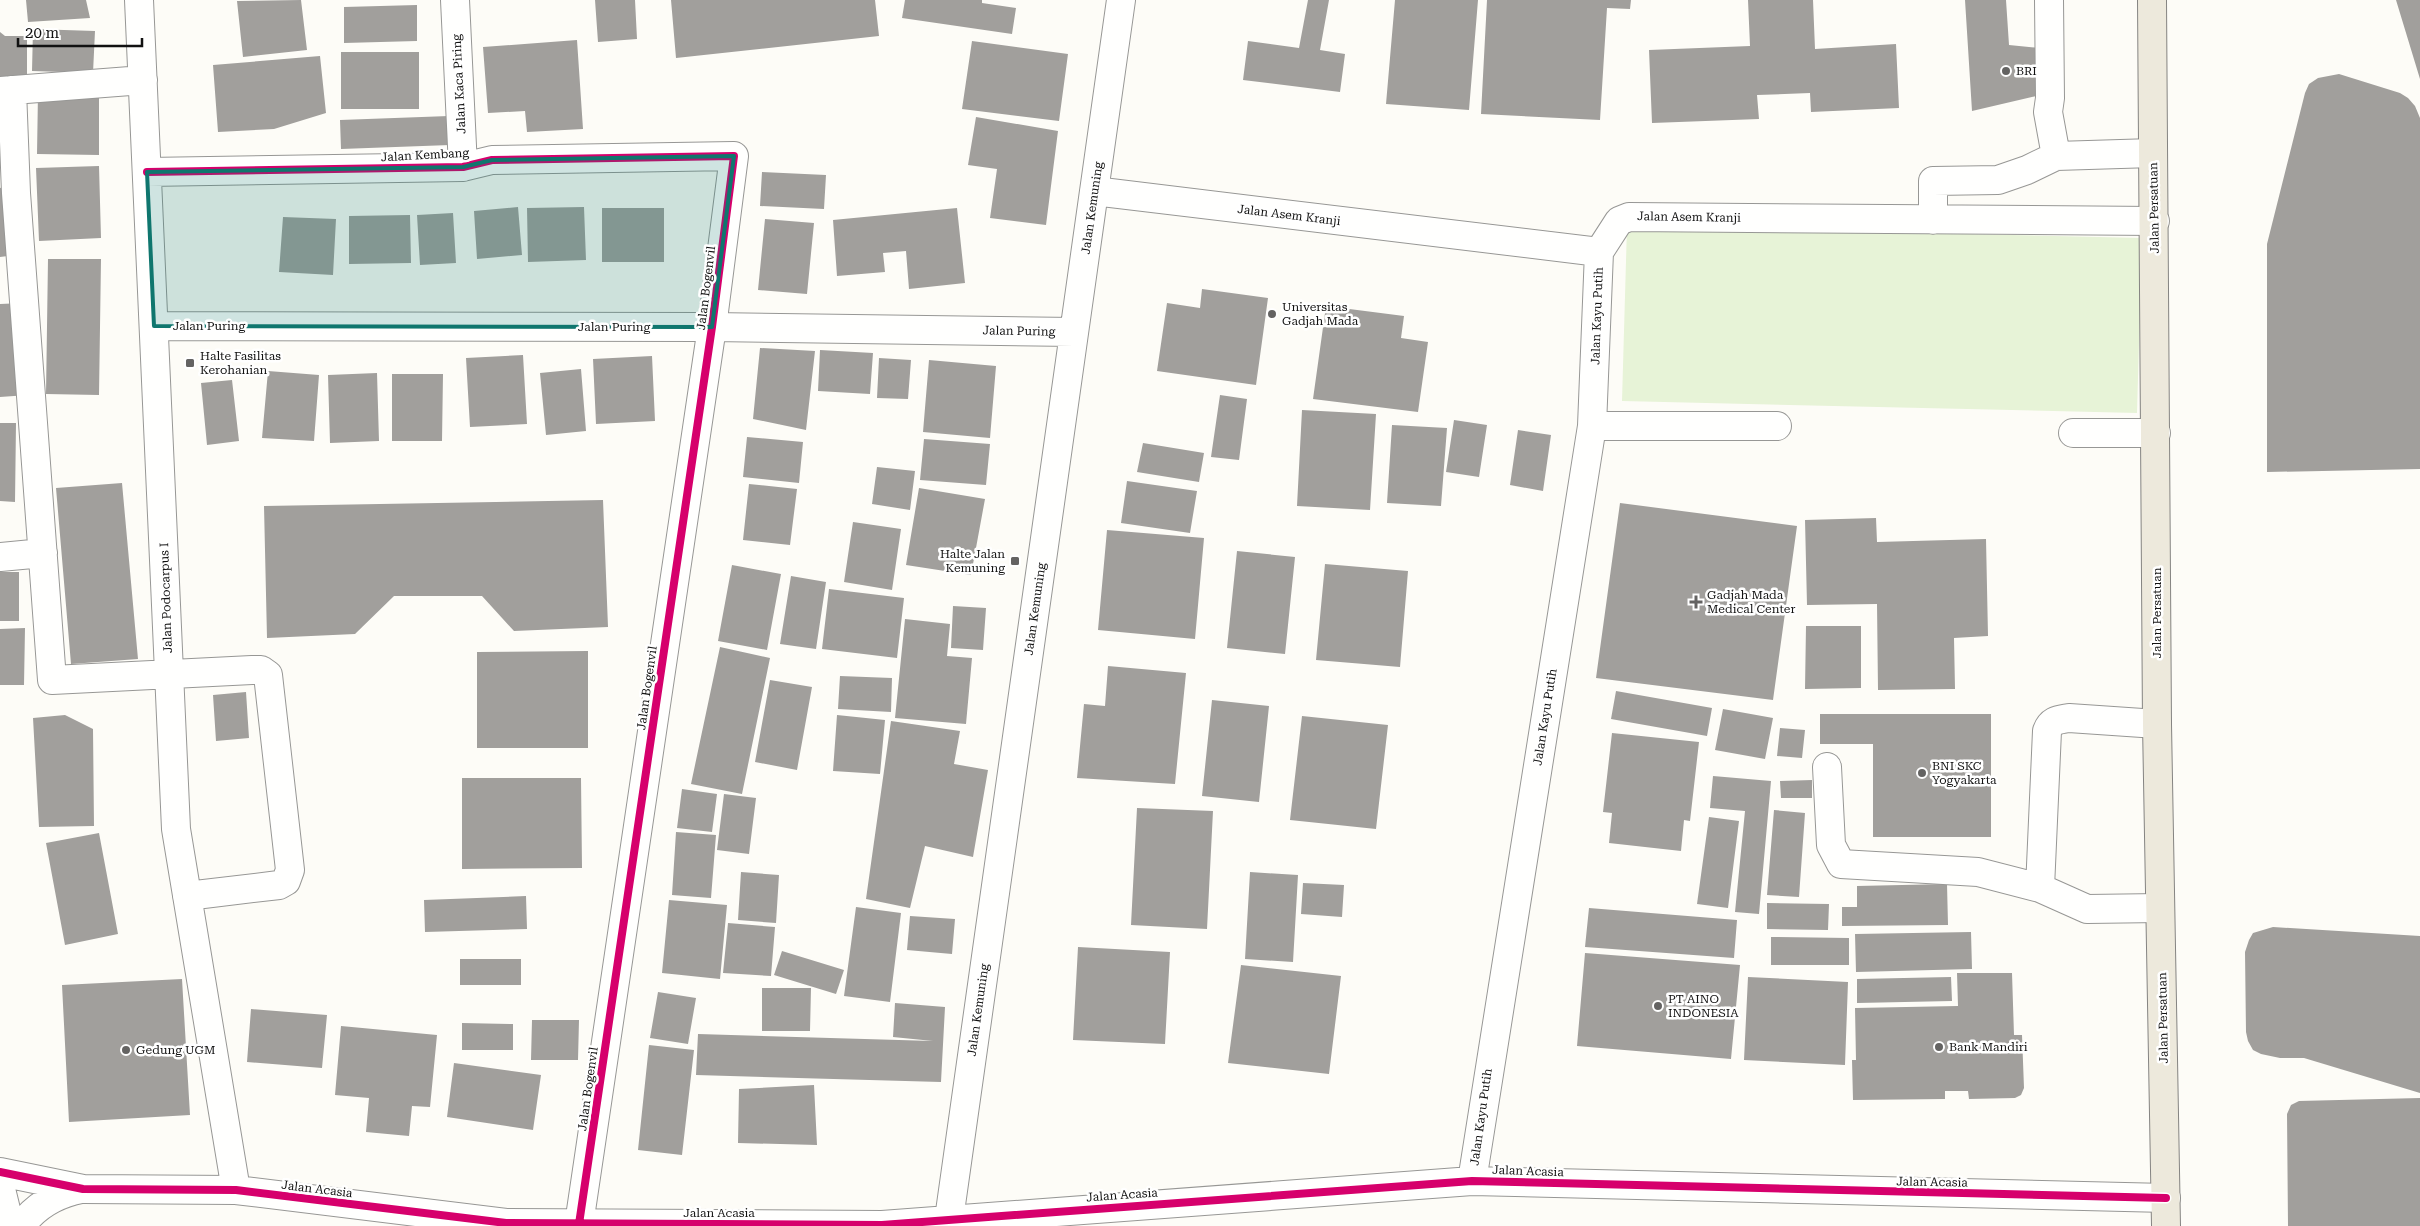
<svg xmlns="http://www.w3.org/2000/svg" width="2420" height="1226" viewBox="0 0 2420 1226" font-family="'Roboto Serif',serif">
<rect width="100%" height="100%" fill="#fdfcf7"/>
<path fill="#e7f3d7" d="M1627,226L2142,238L2137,413L1622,401Z"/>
<path fill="#a19f9c" d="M26,0H86L90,18L28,22Z
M301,0L307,50L243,57L237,1Z
M595,0H635L637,39L598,42Z
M671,0H875L879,36L676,58Z
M905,0H982V3L1016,8L1012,34L902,18Z
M1308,0H1329L1320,50L1345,54L1340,92L1243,80L1248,41L1299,48Z
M1395,0H1478L1469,110L1386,104Z
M1487,0H1631L1630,9L1607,8L1600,120L1481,114Z
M1748,0H1813L1815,49L1896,44L1899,108L1811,112L1810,93L1757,95L1759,119L1652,123L1649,50L1750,46Z
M1965,0H2006L2009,45L2040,48L2045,94L1972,111Z
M2396,0H2420V79Z
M417,5V41L344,43V7Z
M33,29L95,31L93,73L32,71Z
M0,32L5,36H27V85L0,87Z
M577,40L583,129L527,132L525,111L488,113L483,47Z
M972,41L1068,54L1059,121L962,109Z
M341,52H419V109H341Z
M320,56L326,113L274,129L218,132L213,65Z
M2339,74L2400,93L2408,98L2415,106L2420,118V469L2267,472V244L2305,93L2309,84L2318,78Z
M38,93H99V155L37,154Z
M449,116L450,145L341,149L340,120Z
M976,117L1058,131L1046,225L990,218L997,169L968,165Z
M99,166L101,238L39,241L36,168Z
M762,172L826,175L824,209L760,206Z
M11,185L16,255L0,257V188Z
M518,207L522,255L477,259L474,211Z
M584,207L586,260L528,262L527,208Z
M602,208H664V262H602Z
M957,208L965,283L909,289L906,251L883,253L885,272L837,276L833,220Z
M453,213L456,263L420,265L417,215Z
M410,215L411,263L349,264V216Z
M283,217L336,219L333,275L279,272Z
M765,219L814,223L807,294L758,290Z
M48,259H101L99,395L46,394Z
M1202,289L1268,298L1256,385L1157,371L1167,303L1200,308Z
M23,303L28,395L0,397V304Z
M1326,306L1404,316L1401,338L1428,342L1418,412L1313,399Z
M760,348L815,351L806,430L753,419Z
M820,350L873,353L870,394L818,391Z
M523,355L527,424L470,427L466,358Z
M652,356L655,421L596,424L593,359Z
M879,358L911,360L908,399L877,398Z
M929,360L996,366L990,438L923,432Z
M581,369L586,431L546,435L540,373Z
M268,371L319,375L314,441L262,438Z
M377,373L379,441L330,443L328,375Z
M392,374H443L442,441H392Z
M232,380L239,441L207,445L201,383Z
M1220,395L1247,399L1239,460L1211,457Z
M1302,410L1376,414L1370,510L1297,506Z
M1454,420L1487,425L1479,477L1446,472Z
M0,423H16L15,502L0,501Z
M1392,425L1447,428L1441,506L1387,503Z
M1518,430L1551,435L1543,491L1510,485Z
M747,437L803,442L799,483L743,477Z
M924,439L990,444L986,485L920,480Z
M1143,443L1204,453L1199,482L1137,472Z
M877,467L915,471L910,510L872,504Z
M1127,481L1197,491L1190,533L1121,523Z
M122,483L138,659L71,664L56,488Z
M749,484L797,489L790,545L743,540Z
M919,488L985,499L971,575L906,565Z
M603,500L608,627L514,631L482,596H394L355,634L267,638L264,506Z
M1620,503L1797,526L1773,700L1596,678Z
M1876,518L1877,542L1986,539L1988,636L1954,638L1955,689L1878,690L1877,604L1807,605L1805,520Z
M853,522L901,529L892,590L844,582Z
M1107,530L1204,538L1195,639L1098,630Z
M1237,551L1295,557L1285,654L1227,648Z
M1325,564L1408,571L1400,667L1316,660Z
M732,565L781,574L767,650L718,641Z
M0,572H19V621H0Z
M791,576L826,582L816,649L780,644Z
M829,589L904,598L897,658L822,649Z
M953,606L986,608L983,650L951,648Z
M905,619L950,624L947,656L972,658L966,724L895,718Z
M1806,626H1861V688L1805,689Z
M25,628L24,685H0V629Z
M720,647L770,658L742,794L691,784Z
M588,651V748H477V652Z
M1108,666L1186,673L1175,784L1077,778L1084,704L1105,706Z
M840,676L892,678L891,712L838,709Z
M770,680L812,687L797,770L755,762Z
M1616,691L1712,708L1707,736L1611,719Z
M246,692L249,738L216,741L213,695Z
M1212,700L1269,706L1259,802L1202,796Z
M1723,709L1773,718L1765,759L1715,750Z
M1820,714H1991V837H1873V744H1820Z
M65,715L93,729L94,826L39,827L33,718Z
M837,715L885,720L880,774L833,771Z
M1302,716L1388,725L1376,829L1290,820Z
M891,721L960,731L954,764L988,770L973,857L925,846L910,908L866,899Z
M1780,728L1805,730L1802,758L1777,756Z
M1612,733L1699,742L1690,821L1684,820L1681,851L1609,843L1612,813L1603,812Z
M1713,776L1771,781L1759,914L1735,912L1745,811L1710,808Z
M462,778H581L582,868L462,869Z
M1812,780V798H1781L1780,781Z
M682,789L717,794L712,832L677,828Z
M724,794L756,798L749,854L717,850Z
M1137,808L1213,811L1207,929L1131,925Z
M1774,810L1805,813L1799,897L1767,895Z
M1709,817L1739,821L1728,908L1697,904Z
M676,832L716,835L711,898L672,895Z
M99,833L118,934L65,945L46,843Z
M741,872L779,875L776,923L738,920Z
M1250,872L1298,875L1293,962L1245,959Z
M1303,883L1344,885L1342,917L1301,914Z
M1947,884L1948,925L1842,926V907H1857V886Z
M526,896L527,929L425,932L424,900Z
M669,900L727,905L720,979L662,973Z
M1767,903L1829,904L1828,930L1767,929Z
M856,907L901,913L890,1002L844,996Z
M1589,908L1737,920L1734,958L1585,947Z
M910,916L955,919L952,954L907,950Z
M728,923L775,927L771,976L723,973Z
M2273,927L2420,936V1093L2304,1058H2280L2261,1054L2253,1050L2248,1041L2246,1032L2245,952L2249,940L2253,933Z
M1971,932L1972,969L1856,972L1855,934Z
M1771,937L1849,938V965H1771Z
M1078,947L1170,952L1165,1044L1073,1040Z
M782,951L844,970L836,994L774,975Z
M1585,953L1740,965L1731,1059L1577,1046Z
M460,959H521V985H460Z
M1241,965L1341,976L1329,1074L1228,1063Z
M1957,973H2012L2014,1035H2022L2024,1088L2021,1095L2015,1098L1969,1099L1968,1091H1945V1099L1853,1100L1852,1060H1856L1855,1008L1958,1006Z
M1748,977L1848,982L1845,1065L1744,1060Z
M1951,977L1952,1001L1857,1003V979Z
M182,979L190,1115L69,1122L62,985Z
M762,988H811L810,1031H762Z
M658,992L696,998L688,1044L650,1038Z
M895,1003L945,1007L941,1082L696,1075L698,1034L933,1041L893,1037Z
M251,1009L327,1015L322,1068L247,1062Z
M532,1020H579L578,1060H531Z
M462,1023L513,1024V1050H462Z
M341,1026L437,1035L430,1107L412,1106L409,1136L366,1132L369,1098L335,1095Z
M649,1045L694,1050L682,1155L638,1150Z
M454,1063L541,1075L533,1130L447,1117Z
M814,1085L817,1145L738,1143L739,1089Z
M2420,1098V1226H2288L2287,1114L2291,1105L2299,1101Z"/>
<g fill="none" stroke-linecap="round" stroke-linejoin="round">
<g stroke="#979795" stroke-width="30">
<path id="minor" d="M139,0L176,829L236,1190
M455,0L463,167
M2049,0L2050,98L2048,112L2056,156L2153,153
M12,90L16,193L52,680L252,670H261L268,675L290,870L286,881L279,885L187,896
M0,91L143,80
M147,172L463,167L492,160L734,156L712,327L579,1224
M1094,191L1599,252L1619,221L1629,217L2155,221
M1933,220V181L1998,180L2027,170L2056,156
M154,326L712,327L1074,332
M1592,426H1777
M2073,433H2156
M0,557L43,553
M1827,767L1831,845L1841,864L1978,872L2040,888L2087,909L2160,908
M2040,888L2047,731C2051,720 2058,720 2069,718L2157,724
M0,1172L83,1189L236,1190L506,1223L882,1225L1472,1181L2166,1198
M1472,1181L1592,426L1599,252
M0,1185L10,1226
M21,1226C36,1205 56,1194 81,1189
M948,1226L1121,0"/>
</g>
<g stroke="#858482" stroke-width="30">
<path id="major" d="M2152,0L2157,724L2166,1226"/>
</g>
<use href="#minor" stroke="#fffffe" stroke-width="28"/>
<use href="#major" stroke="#ede9dc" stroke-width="28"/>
<g stroke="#fff" stroke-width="11">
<path id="cycleway" d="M147,172L463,167L492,160L734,156L712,327L579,1224
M0,1172L83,1189L236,1190L506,1223L882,1225L1472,1181L2166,1198"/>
</g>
<use href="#cycleway" stroke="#d6006c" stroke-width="8"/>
</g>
<path fill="#0f766e" fill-opacity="0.2" stroke="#0f766e" stroke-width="4" stroke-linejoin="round" d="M734,156L712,327L154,326L147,172L463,167L492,160Z"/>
<g fill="#646362" stroke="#fff" stroke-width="2">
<circle cx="2006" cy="71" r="5"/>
<circle cx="1272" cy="314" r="5"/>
<rect x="185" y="358" width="10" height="10" rx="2.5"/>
<rect x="1010" y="556" width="10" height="10" rx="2.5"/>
<path d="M1693.5 594.5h5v5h5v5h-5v5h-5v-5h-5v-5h5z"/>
<circle cx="1922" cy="773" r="5"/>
<circle cx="1658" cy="1006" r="5"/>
<circle cx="1939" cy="1047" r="5"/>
<circle cx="126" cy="1050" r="5"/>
</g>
<g text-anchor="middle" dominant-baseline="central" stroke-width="5" stroke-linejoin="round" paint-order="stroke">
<g font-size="12" fill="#111" stroke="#fff" text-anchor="start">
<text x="2016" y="71">BRI</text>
<text x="1282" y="307">Universitas<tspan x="1282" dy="14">Gadjah Mada</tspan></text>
<text x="200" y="356">Halte Fasilitas<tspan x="200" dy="14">Kerohanian</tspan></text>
<text x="1005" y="554" text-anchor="end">Halte Jalan<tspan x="1005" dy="14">Kemuning</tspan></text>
<text x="1707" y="595">Gadjah Mada<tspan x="1707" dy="14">Medical Center</tspan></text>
<text x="1932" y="766">BNI SKC<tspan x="1932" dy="14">Yogyakarta</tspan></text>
<text x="1668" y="999">PT AINO<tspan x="1668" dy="14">INDONESIA</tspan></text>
<text x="1949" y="1047">Bank Mandiri</text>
<text x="136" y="1050">Gedung UGM</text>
</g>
<g font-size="12" fill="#111" stroke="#fff">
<text transform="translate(459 84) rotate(-93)">Jalan Kaca Piring</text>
<text transform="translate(425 155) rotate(-3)">Jalan Kembang</text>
<text transform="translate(1092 208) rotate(-82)">Jalan Kemuning</text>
<text transform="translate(2154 208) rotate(-91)">Jalan Persatuan</text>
<text transform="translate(1289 215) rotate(7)">Jalan Asem Kranji</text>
<text transform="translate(1689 217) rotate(1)">Jalan Asem Kranji</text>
<text transform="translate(706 288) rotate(-83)">Jalan Bogenvil</text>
<text transform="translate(1597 316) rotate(-88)">Jalan Kayu Putih</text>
<text x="209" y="326">Jalan Puring</text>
<text x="614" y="327">Jalan Puring</text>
<text transform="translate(1019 331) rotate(1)">Jalan Puring</text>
<text transform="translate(166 598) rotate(-92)">Jalan Podocarpus I</text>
<text transform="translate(1035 609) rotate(-82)">Jalan Kemuning</text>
<text transform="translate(2157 613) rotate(-90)">Jalan Persatuan</text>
<text transform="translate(647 688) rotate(-82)">Jalan Bogenvil</text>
<text transform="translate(1545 717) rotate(-81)">Jalan Kayu Putih</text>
<text transform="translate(978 1010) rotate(-82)">Jalan Kemuning</text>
<text transform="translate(2163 1018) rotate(-91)">Jalan Persatuan</text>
<text transform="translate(588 1089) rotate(-82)">Jalan Bogenvil</text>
<text transform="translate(1481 1117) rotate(-82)">Jalan Kayu Putih</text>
<text transform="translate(1528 1171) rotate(2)">Jalan Acasia</text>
<text transform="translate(1932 1182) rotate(1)">Jalan Acasia</text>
<text transform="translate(317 1189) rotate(7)">Jalan Acasia</text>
<text transform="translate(1122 1195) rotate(-4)">Jalan Acasia</text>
<text x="719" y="1213">Jalan Acasia</text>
</g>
</g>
<path d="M18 38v8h124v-8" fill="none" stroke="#111111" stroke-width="2.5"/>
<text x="25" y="38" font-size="15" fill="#111111" stroke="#ffffff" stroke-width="4" paint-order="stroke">20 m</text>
</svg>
